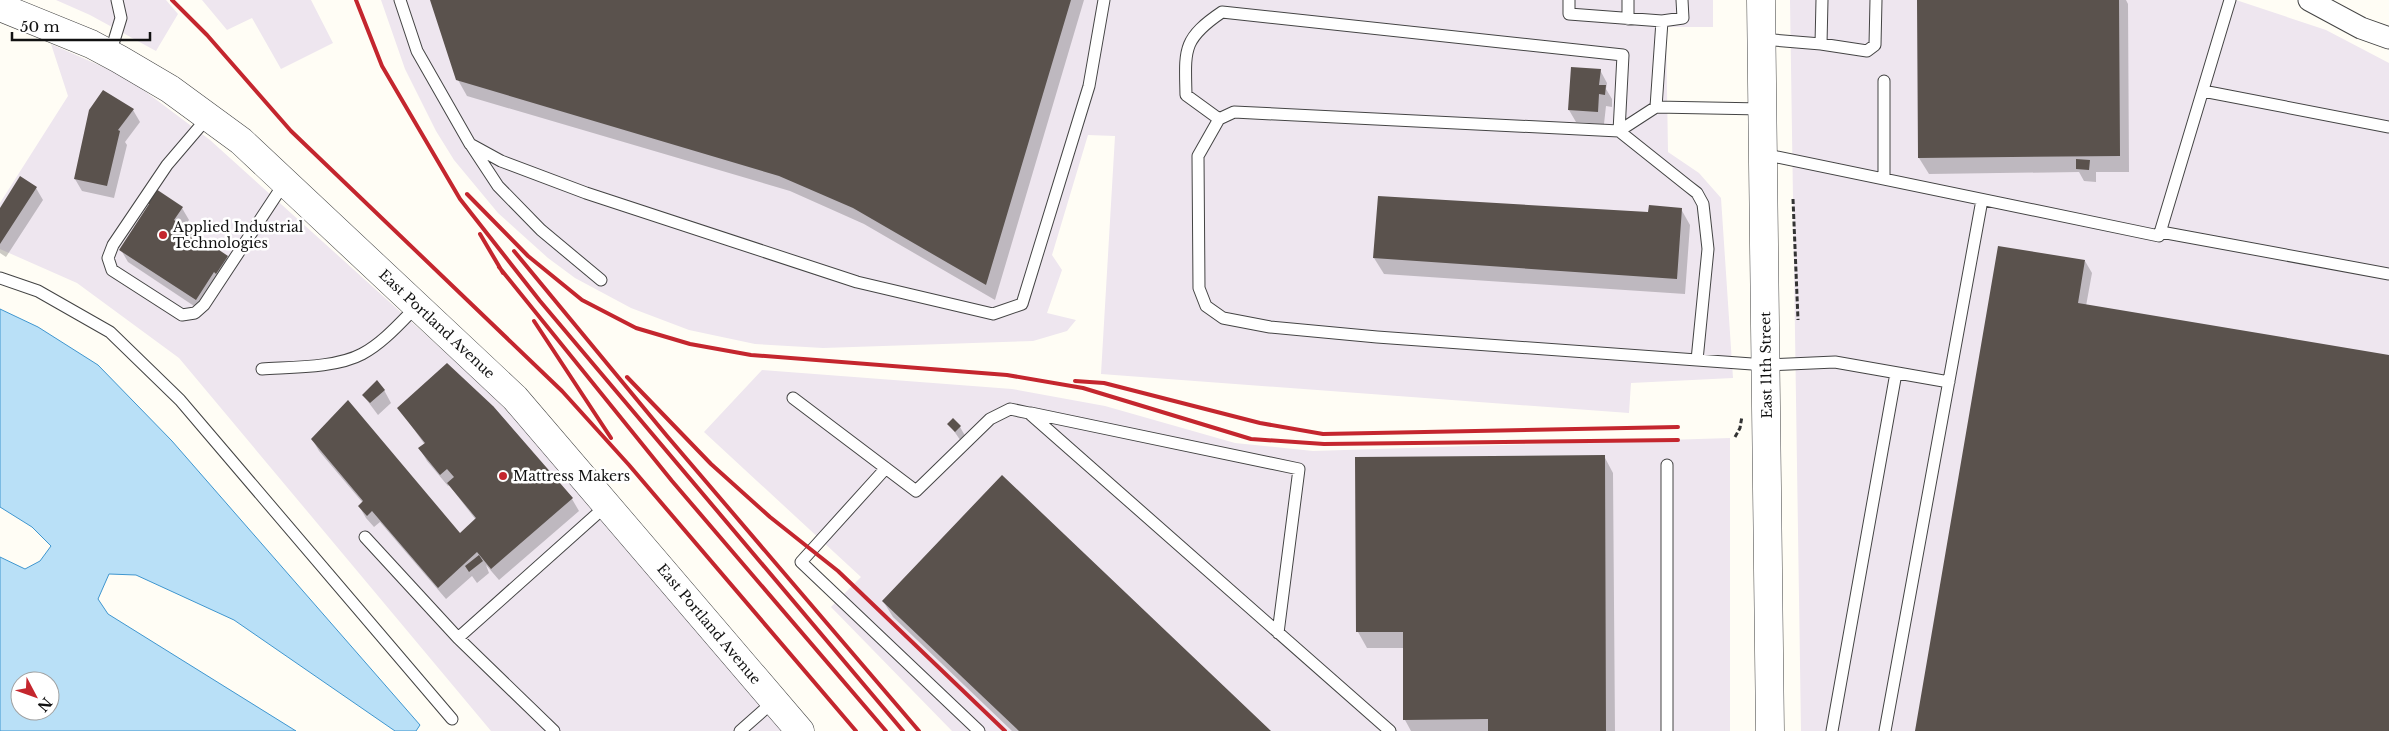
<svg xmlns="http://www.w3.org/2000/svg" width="2389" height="731" viewBox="0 0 2389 731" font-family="'Libre Baskerville',serif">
<rect width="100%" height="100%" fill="#fffdf5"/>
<path fill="#eee6ef" d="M56,0H166L178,14L156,51L90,15Z
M202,0H311L333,43L281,69L252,18L227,30Z
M381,0H1713V27H1666L1668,152L1699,173L1721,198L1733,378L1631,383L1629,413L1101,374L1115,136L1088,135L1052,255L1062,270L1047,313L1076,320L1067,331L1033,341L823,348L755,344L689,330L631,308L575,278L548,258L498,213L454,160L436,131L405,69Z
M1790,0H2236L2326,30L2389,63V731H1801Z
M51,44L110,70L138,86L210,140L486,389L535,440L782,731H491L179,358L77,283L0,249V203L68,96Z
M762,370L1012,389L1105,406L1235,443L1313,451L1730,438V731H952L831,607L861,577L704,432Z"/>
<path fill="#b9e0f7" stroke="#3f96cf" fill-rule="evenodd" d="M0,309L38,327L98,365L172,441L420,725L416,731H395L234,620L136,575L109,574L98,599L108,614L296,731H0V557L25,569L40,561L51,546L32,527L0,507ZM20,681H50V711H20Z"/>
<path fill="#0003" d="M432,0H1084L995,300L864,224L790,191L467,96L458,80Z
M1918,0H2126L2128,4L2129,172H2096V182L2084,181L2079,172L1929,174L1919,158Z
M1600,70L1607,83L1606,89L1612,99V107L1606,106L1604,124L1576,122L1569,110Z
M133,110L140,122L125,142L127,145L114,198L82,191L75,179Z
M36,188L43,200L6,257L0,253V210Z
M182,208L189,220L183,228L227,257L234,269L224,285L221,284L203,312L128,262L121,250Z
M1681,209L1690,225L1685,294L1384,274L1374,258Z
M2085,261L2092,273L2086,306L2389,357V731H1916Z
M384,390L391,403L378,415L363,395Z
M493,406L572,499L579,511L499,580L486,565L489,573L477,583L472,576L446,599L380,522L374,527L366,518L359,506L363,503L319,451L312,439L460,534L476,520L449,485L448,486L427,461L420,449L425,445L399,408Z
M949,424L960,427L967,439L963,444Z
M1604,456L1613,473L1615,731H1411L1405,720L1404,648H1367L1358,632Z
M883,601L1269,731H1012L893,617Z"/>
<path fill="#5a524d" d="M430,0H1071L986,285L853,208L779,176L456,80Z
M1917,0H2119L2120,156L1918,158Z
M1571,67L1601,69L1599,85H1606L1605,95L1599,94L1598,112L1568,110Z
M103,90L134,109L118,130L120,131L107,186L74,179L89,110Z
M2076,159L2090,160L2089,170L2076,169Z
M20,176L37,187L0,244V208Z
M156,189L183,207L174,220L228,256L216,274L214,272L196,300L119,250L149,204L147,203Z
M1378,196L1648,212L1649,205L1682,208L1677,279L1373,258Z
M1998,246L2085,260L2078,303L2389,355V731H1915Z
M447,363L493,406L573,498L491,569L477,552L438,588L372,511L367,516L358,506L363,501L311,439L348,400L460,533L476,518L447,483L454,477L447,469L440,475L418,448L425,443L397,408Z
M377,380L385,390L370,403L362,395Z
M953,418L961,426L955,432L947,424Z
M1605,455L1606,731H1488V719L1403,720V632H1356L1355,457Z
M1002,475L1271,731H1019L882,601Z
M479,555L483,561L469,572L465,566Z"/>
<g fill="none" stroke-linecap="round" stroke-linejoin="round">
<g stroke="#444" stroke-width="13">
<path id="service" d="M400,0L417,51L470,144L501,161L586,193L857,282L993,314L1022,304L1089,86L1104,0
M1569,0V14L1662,21L1683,18L1682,0
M1628,0V19
M1662,21L1656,107L1762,109
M1761,39L1821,44L1867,51L1875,45L1876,0
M1821,44L1822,0
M110,54L121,18L117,0
M2203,91L2389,127
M1656,107L1619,131L1234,112L1219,119L1198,156L1199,288L1206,306L1223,318L1270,327L1377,337L1766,365L1835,362L1949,382
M208,117L167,165L113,245L108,258L112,270L182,315L195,313L204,305L285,182
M1219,119L1186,95C1185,50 1182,39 1222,12L1623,55L1619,131L1688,186L1697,193L1703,204L1708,249L1697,360
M471,145L498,186L541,230L601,280
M1763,154L2159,236L2230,0
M1884,179V81
M2161,232L2389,274
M0,278L38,291L110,332L180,400L452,719
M262,369C291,367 336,368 362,354C383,343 401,322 418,305
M793,398L916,491L990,419L1010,409L1029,413L1390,731
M1031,413L1299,469L1278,633
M1667,465V731
M886,468L801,562L979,731
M365,537L458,638L554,731
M458,638L607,505
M740,731L774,701
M1832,731L1896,373
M1885,731L1982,200"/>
</g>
<g stroke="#444" stroke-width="23">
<path id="minor" d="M2309,0L2361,28L2389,38"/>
</g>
<g stroke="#444" stroke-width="29">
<path id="tertiary" d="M1761,0L1770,731
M0,7L91,44L119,59L170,89L241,141L515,398L800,731"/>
</g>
<path stroke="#333" stroke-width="3" stroke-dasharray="5 2.5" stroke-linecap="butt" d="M1793,199L1798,320
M1735,437L1740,428L1742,416"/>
<use href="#service" stroke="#fff" stroke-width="11"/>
<use href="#minor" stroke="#fff" stroke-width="21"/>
<use href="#tertiary" stroke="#fff" stroke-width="28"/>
<path stroke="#c4262e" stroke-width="4" d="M172,0L207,35L291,131L562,391L629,465L856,731
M356,0L382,66L460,199L540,301L903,731
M467,194L528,256L582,300L636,328L690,344L751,355L1007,375L1083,388L1251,439L1324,444L1678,440
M480,234L503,273
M514,251L667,436L919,731
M499,267L672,481L886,731
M534,321L611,438
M627,377L711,464L770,517L838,571L1005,731
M1075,381L1104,383L1260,423L1323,434L1678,427"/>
</g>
<g fill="#c4262e" stroke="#fff" stroke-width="2">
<circle cx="163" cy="235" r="5"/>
<circle cx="503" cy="476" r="5"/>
</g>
<g text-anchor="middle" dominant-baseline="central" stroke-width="5" stroke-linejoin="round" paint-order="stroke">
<g font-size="14" fill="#111" stroke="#fff" text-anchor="start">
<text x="173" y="227">Applied Industrial<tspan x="173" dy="16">Technologies</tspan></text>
<text x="513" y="476">Mattress Makers</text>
</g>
<g font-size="14" fill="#111" stroke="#fff">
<text transform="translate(437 324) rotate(43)">East Portland Avenue</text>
<text transform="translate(1766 365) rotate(-91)">East 11th Street</text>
<text transform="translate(709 624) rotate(50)">East Portland Avenue</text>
</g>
</g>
<g transform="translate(35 696) rotate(131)"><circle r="24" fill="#ffffff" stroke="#a0a0a0"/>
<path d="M0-4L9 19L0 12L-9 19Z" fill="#c4262e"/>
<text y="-8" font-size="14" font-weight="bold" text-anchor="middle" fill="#111111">N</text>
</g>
<path d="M12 32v8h138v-8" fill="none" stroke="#111111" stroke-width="2.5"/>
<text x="20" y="32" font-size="15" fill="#111111" stroke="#ffffff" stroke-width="4" paint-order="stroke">50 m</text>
</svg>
